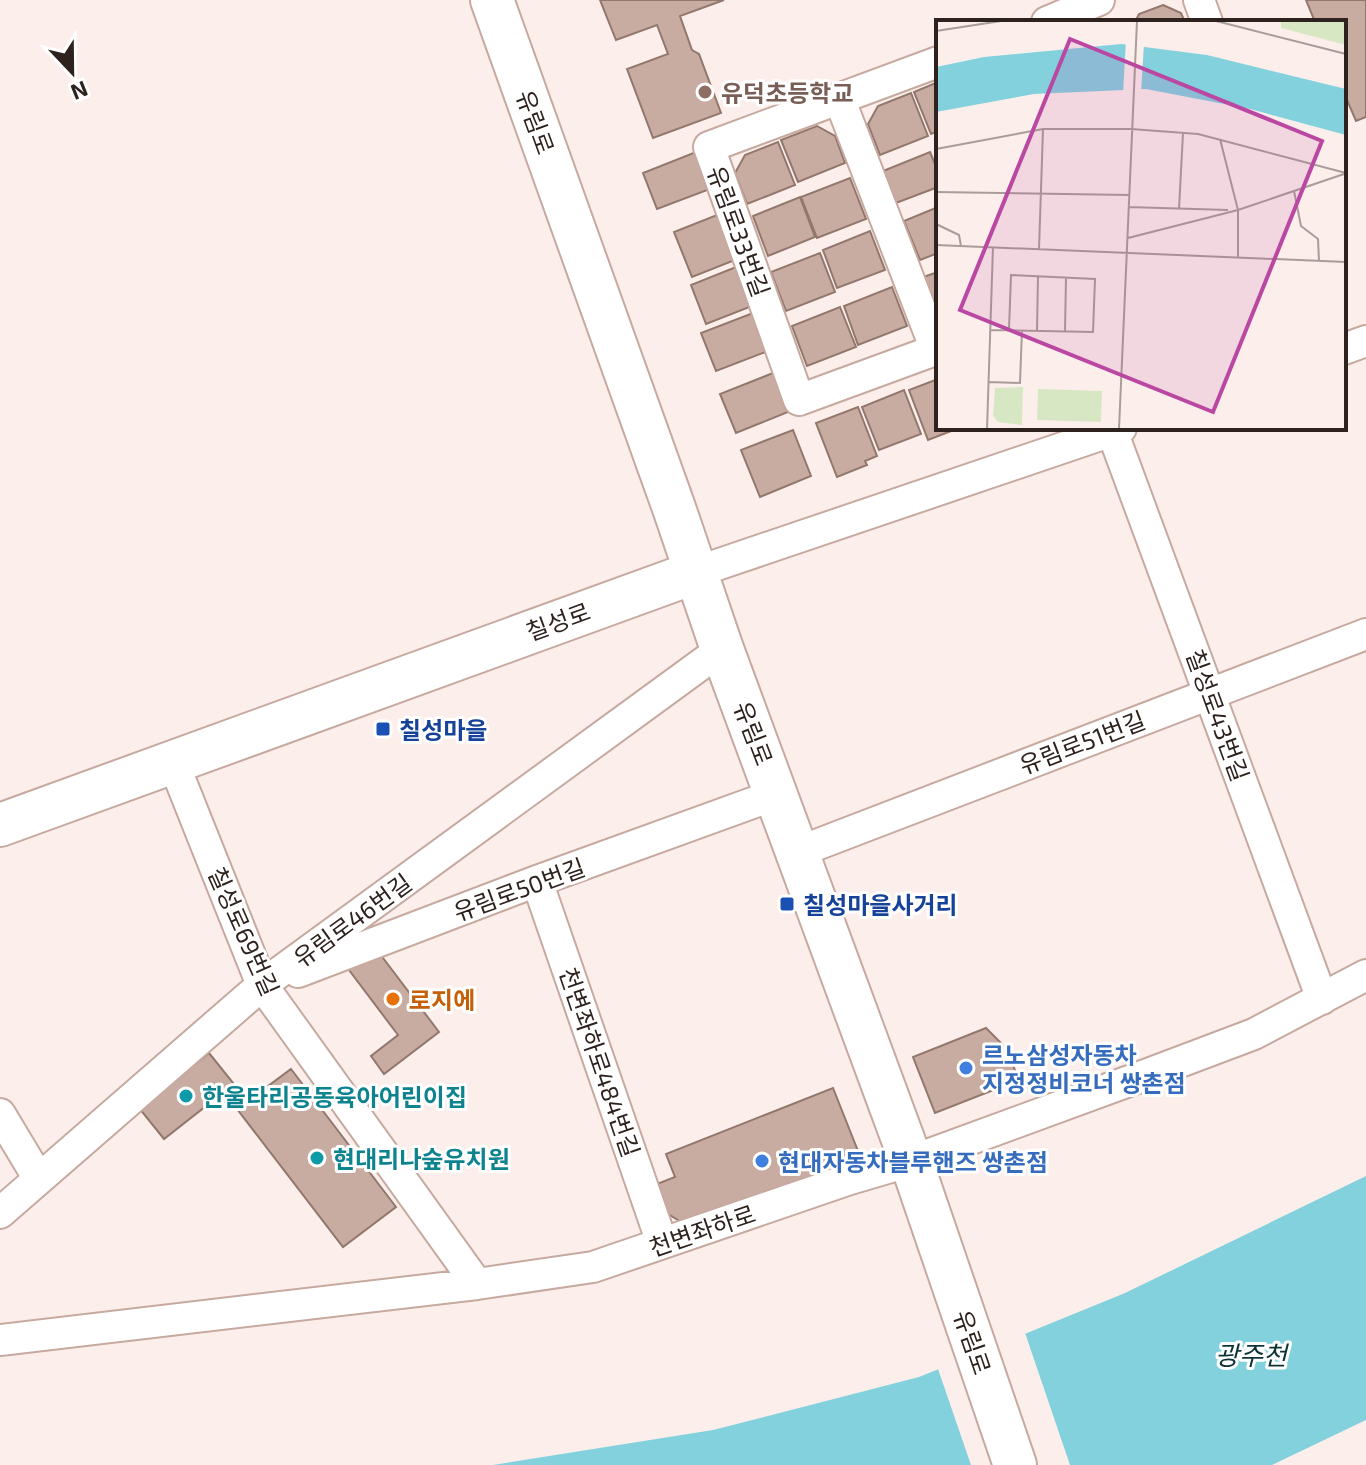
<svg xmlns="http://www.w3.org/2000/svg" width="1366" height="1465" viewBox="0 0 1366 1465" font-family="'Exo 2','Noto Sans KR',sans-serif">
<rect width="100%" height="100%" fill="#fcefeb"/>
<path fill="#84d1de" d="M1366,1176V1420L1272,1465H493L713,1430L919,1377L1125,1293Z"/>
<path fill="#fcefeb" d="M1024,1330L1070,1465H971L937,1366Z"/>
<path fill="#c9aca1" stroke="#92776d" stroke-width="2" d="M600,0H724L680,16L692,50L699,54L721,113L653,138L627,69L668,54L657,25L616,40Z
M1306,0H1366V117L1356,121L1344,93V22H1315Z
M1163,5L1181,13L1185,22H1135L1139,14Z
M938,82V131L931,134L914,92Z
M911,93L928,136L880,155L868,124L878,106Z
M817,126L835,136L845,163L798,182L781,140Z
M778,142L795,185L747,204L735,173L745,155Z
M696,152L710,189L657,209L643,173Z
M930,152L938,171V187L896,203L883,171Z
M850,178L866,219L817,238L801,197Z
M800,197L815,237L768,256L753,216Z
M938,207V253L920,260L904,221Z
M717,215L735,260L692,277L674,232Z
M870,231L885,270L837,288L823,250Z
M820,253L835,292L786,311L771,272Z
M736,267L752,306L706,324L691,285Z
M938,272V316L923,277Z
M892,287L907,326L858,345L844,306Z
M840,307L856,347L807,366L792,326Z
M753,313L768,351L716,371L701,333Z
M773,373L788,412L736,433L720,394Z
M938,379V428H959L928,440L909,390Z
M904,390L921,434L879,450L862,407Z
M858,407L877,456L865,461L867,465L837,477L816,423Z
M793,430L811,476L760,497L741,450Z
M380,954L439,1032L384,1074L371,1056L398,1035L346,966Z
M986,1028L1006,1048L1019,1080L935,1113L913,1057Z
M209,1053L234,1084L164,1139L139,1108Z
M291,1069L396,1207L343,1247L237,1109Z
M833,1088L858,1151L853,1168L684,1224L662,1210L652,1186L675,1177L666,1154Z"/>
<g fill="none" stroke-linecap="round" stroke-linejoin="round">
<g stroke="#c6a99f" stroke-width="34">
<path id="street" d="M1199,0L1207,22
M1047,22L1099,0
M938,62L709,147L799,400L938,349
M839,98L936,350
M1344,349L1366,341
M1112,431L1322,999
M696,572L1121,428
M173,762L262,985L477,1284
M798,852L1366,634
M537,881L662,1243
M298,972L537,881L777,794
M0,1114L39,1179
M0,1213L262,985L722,649
M0,1340L477,1284L593,1267L850,1179L911,1161L1140,1077L1254,1034L1366,975"/>
</g>
<g stroke="#c6a99f" stroke-width="46">
<path id="secondary" d="M492,0L674,508L722,649L911,1161L1015,1465
M0,825L696,572"/>
</g>
<use href="#street" stroke="#fff" stroke-width="30"/>
<use href="#secondary" stroke="#fff" stroke-width="42"/>
</g>
<circle fill="#8d6e63" stroke="#fff" stroke-width="3" cx="705" cy="92" r="8"/>
<g fill="#1a4fb4" stroke="#fff" stroke-width="3">
<rect x="375" y="721" width="16" height="16" rx="4"/>
<rect x="779" y="896" width="16" height="16" rx="4"/>
</g>
<circle fill="#e8710a" stroke="#fff" stroke-width="3" cx="393" cy="999" r="8"/>
<g fill="#3f7fe0" stroke="#fff" stroke-width="3">
<circle cx="966" cy="1068" r="8"/>
<circle cx="762" cy="1161" r="8"/>
</g>
<g fill="#0f9aa8" stroke="#fff" stroke-width="3">
<circle cx="186" cy="1096" r="8"/>
<circle cx="317" cy="1158" r="8"/>
</g>
<g text-anchor="middle" dominant-baseline="central" stroke-width="6" stroke-linejoin="round" paint-order="stroke">
<g font-size="24" font-weight="bold" fill="#785e54" stroke="#fff" text-anchor="start">
<text x="721" y="92">유덕초등학교</text>
</g>
<g font-size="24" fill="#2d221e" stroke="#fff">
<text transform="translate(536 122) rotate(70)">유림로</text>
<text transform="translate(739 231) rotate(70)">유림로33번길</text>
<text transform="translate(558 621) rotate(-20)">칠성로</text>
<text transform="translate(1218 715) rotate(70)">칠성로43번길</text>
<text transform="translate(754 733) rotate(69)">유림로</text>
<text transform="translate(1082 742) rotate(-21)">유림로51번길</text>
<text transform="translate(519 889) rotate(-20)">유림로50번길</text>
<text transform="translate(352 920) rotate(-36)">유림로46번길</text>
<text transform="translate(244 931) rotate(66)">칠성로69번길</text>
<text transform="translate(600 1062) rotate(71)">천변좌하로484번길</text>
<text transform="translate(702 1230) rotate(-19)">천변좌하로</text>
<text transform="translate(973 1342) rotate(71)">유림로</text>
</g>
<g font-size="24" font-weight="bold" fill="#164399" stroke="#fff" text-anchor="start">
<text x="399" y="729">칠성마을</text>
<text x="803" y="904">칠성마을사거리</text>
</g>
<g font-size="24" font-weight="bold" fill="#c56008" stroke="#fff" text-anchor="start">
<text x="409" y="999">로지에</text>
</g>
<g font-size="24" font-weight="bold" fill="#366cbe" stroke="#fff" text-anchor="start">
<text x="982" y="1054">르노삼성자동차<tspan x="982" dy="28">지정정비코너 쌍촌점</tspan></text>
<text x="778" y="1161">현대자동차블루핸즈 쌍촌점</text>
</g>
<g font-size="24" font-weight="bold" fill="#0d838f" stroke="#fff" text-anchor="start">
<text x="202" y="1096">한울타리공동육아어린이집</text>
<text x="333" y="1158">현대리나숲유치원</text>
</g>
<g font-size="26" font-style="italic" fill="#0c3338" stroke="#fff">
<text x="1251" y="1354">광주천</text>
</g>
</g>
<g transform="translate(936 20)">
<rect width="410" height="410" fill="#fcefeb"/>
<path d="M345,1H410V25L345,8ZM87,367L86,405L62,402L57,396L59,368ZM102,369L166,371L165,402L101,400Z" fill="#d8e7c3"/>
<path d="M185,24L271,35L410,69V115L314,89L210,69L98,74L0,92V47L48,37Z" fill="#84d1de"/>
<path d="M190,21L208,23L205,73H187Z" fill="#fcefeb"/>
<path fill="none" stroke="#a99d99" stroke-width="2" d="M280,1L410,34M0,11L65,1M284,119L302,190V238M0,129L107,109H195L262,114L410,153M358,171L365,206L382,219L383,241M0,172L193,175M192,187L292,190M243,189L247,113M0,204L23,215L25,226M192,218L302,190L408,154M0,225L410,242M103,229L107,109M55,310L157,312L159,259L75,255L73,310M101,310L102,256M129,311L130,258M53,362L84,363L86,310M51,409L57,227M183,409L201,1"/>
<path fill="#ba48a3" fill-opacity="0.15" stroke="#ba48a3" stroke-width="4" d="M134,19L386,121L277,392L24,290Z"/>
<rect width="410" height="410" fill="none" stroke="#2d221e" stroke-width="4"/>
</g>
<g transform="translate(72 72) rotate(158)" stroke="#ffffff" stroke-width="6" paint-order="stroke">
<path d="M0-6L14 30L0 20L-14 30Z" fill="#2d221e"/>
<text y="-12" font-size="22" font-weight="bold" text-anchor="middle" fill="#2d221e">N</text>
</g>
</svg>
